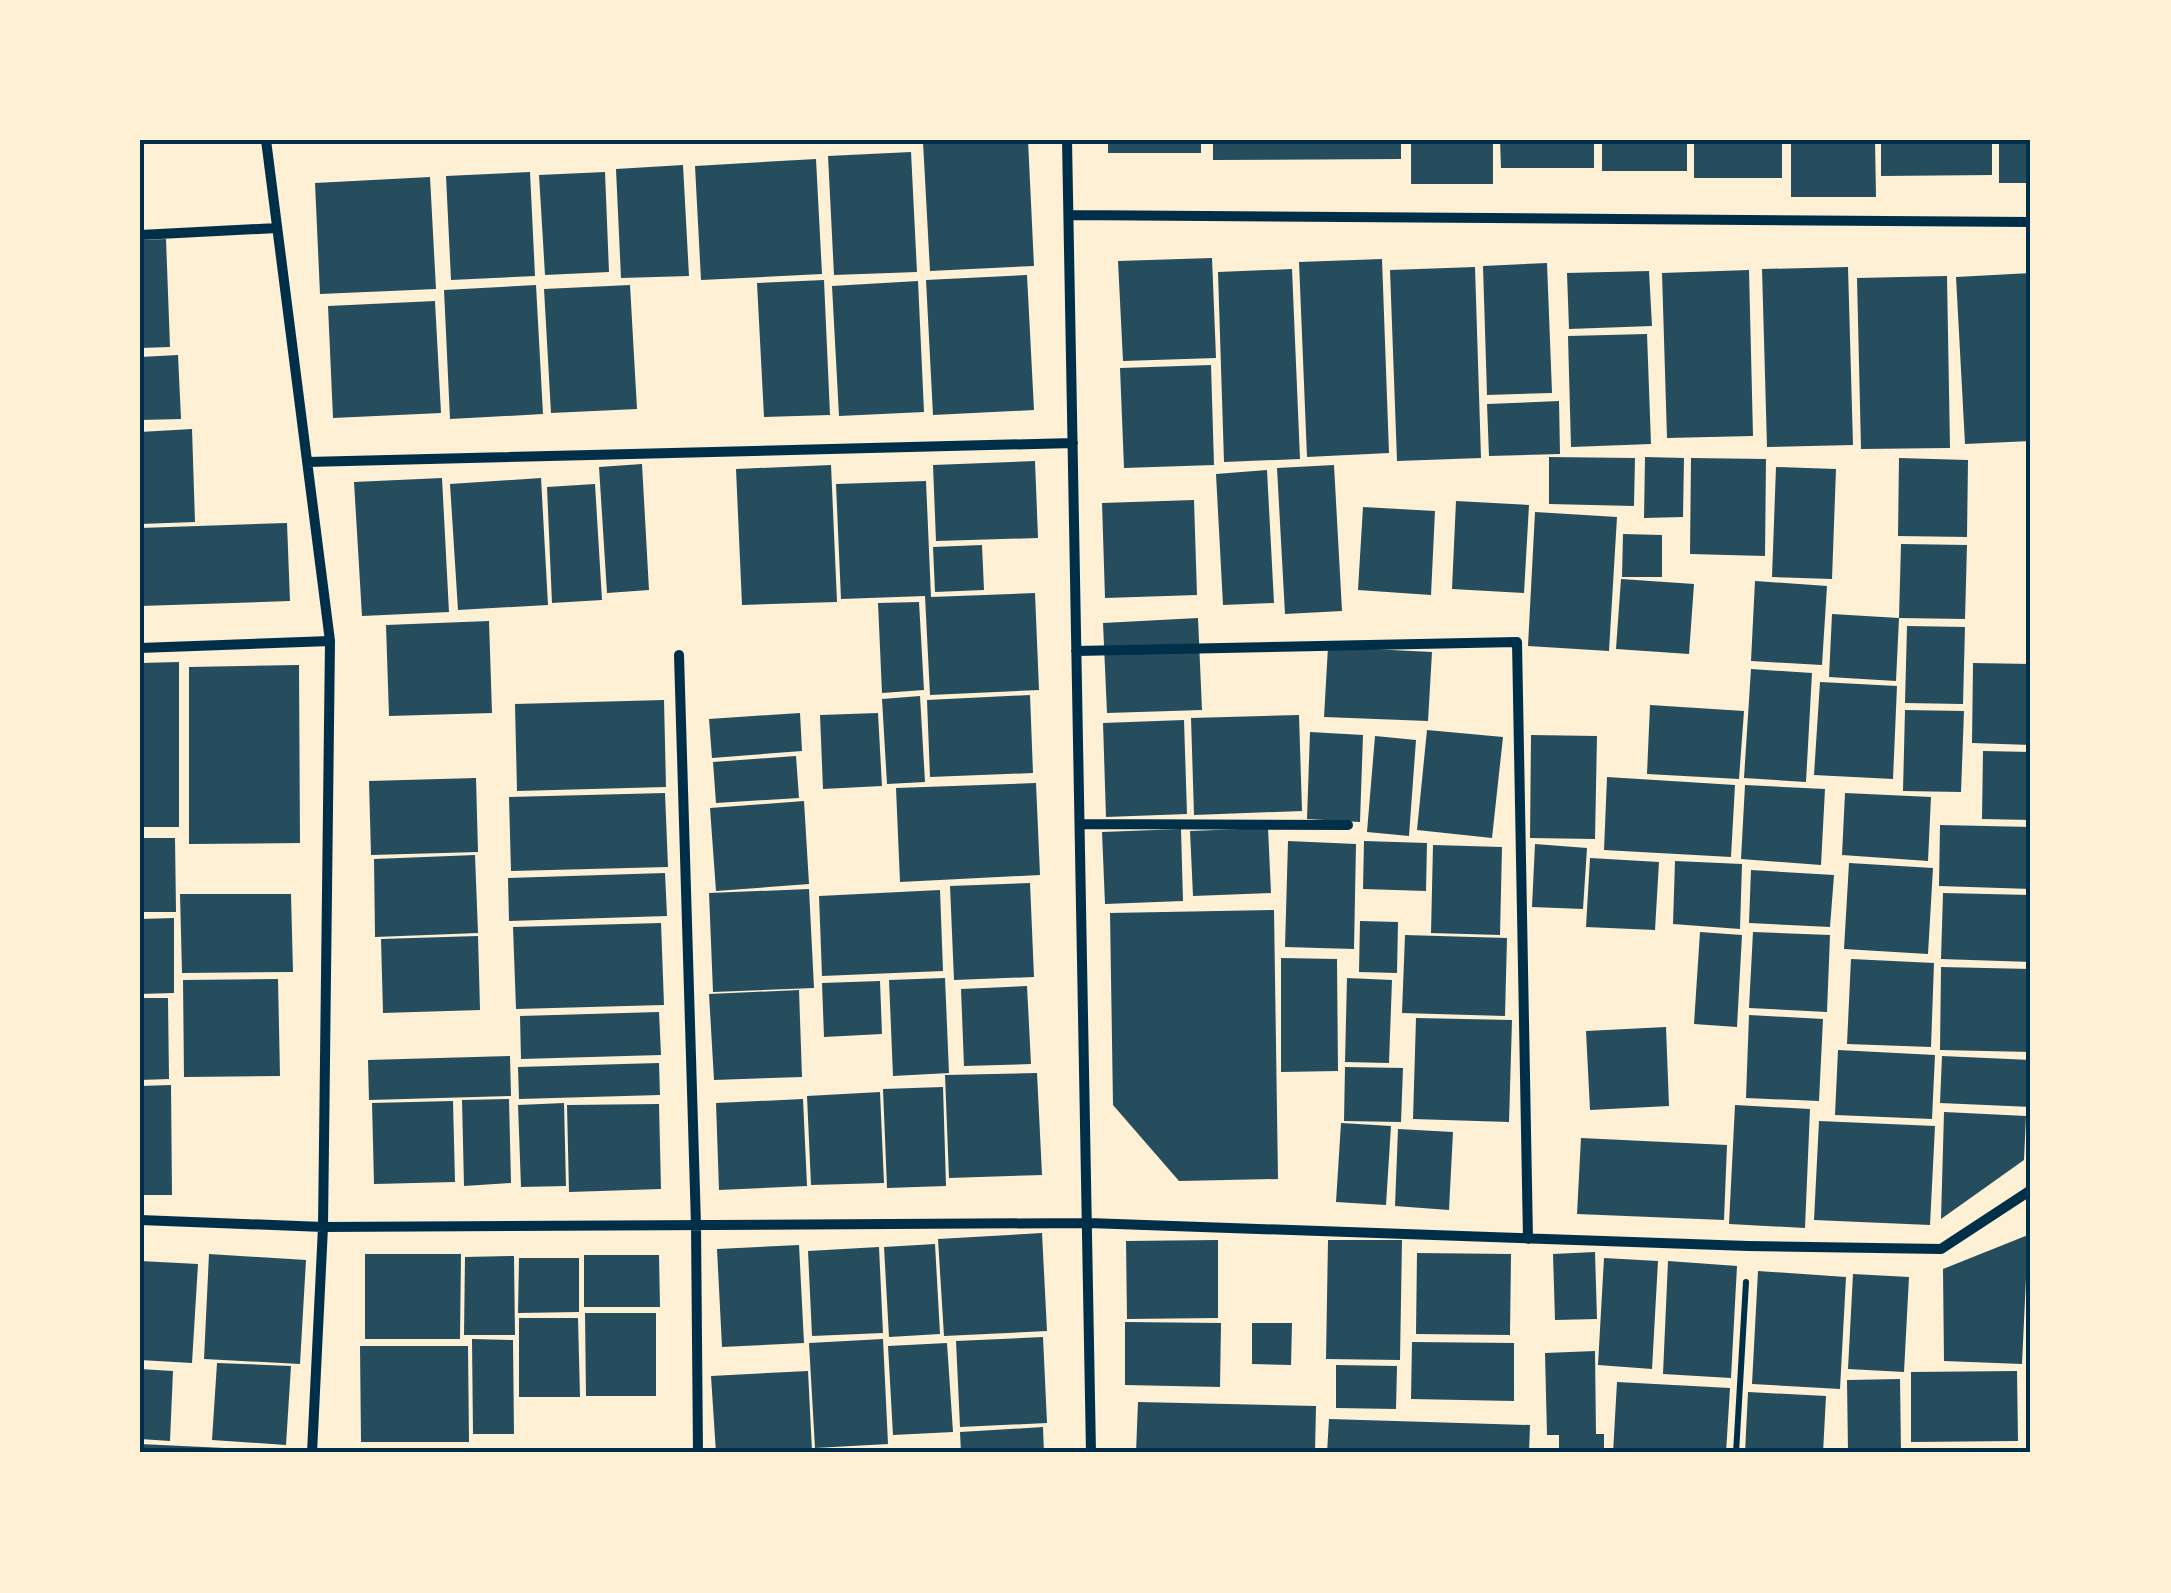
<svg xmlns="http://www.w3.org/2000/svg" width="2171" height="1593" viewBox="0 0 2171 1593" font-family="'Public Sans',sans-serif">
<rect width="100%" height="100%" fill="#fdf0d5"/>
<path fill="#264d5e" d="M1028,140L1034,266L930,271L923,142Z
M1108,140H1201V153H1108Z
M1213,140H1401V159L1213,160Z
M1411,140H1493V184H1411Z
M1500,140H1594V168H1501Z
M1602,140H1687V171H1602Z
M1694,140H1782V178H1694Z
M1791,140H1875L1876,197H1791Z
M1881,140H1992V175L1881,176Z
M1999,140H2031V183H1999Z
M911,152L917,272L834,275L828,156Z
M816,159L822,274L701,280L695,166Z
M683,165L689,276L621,278L616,169Z
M530,172L535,276L451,280L446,176Z
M605,172L609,272L545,275L539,175Z
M430,177L436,289L320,294L315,183Z
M166,239L170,347L140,348V240Z
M1212,258L1216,358L1123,361L1118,261Z
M1382,259L1389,453L1307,457L1299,262Z
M1547,263L1552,393L1487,395L1483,266Z
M1475,267L1481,458L1397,461L1390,270Z
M1848,267L1853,445L1767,447L1762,269Z
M1292,269L1300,459L1224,462L1218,272Z
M1749,270L1753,436L1667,438L1662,273Z
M1649,271L1652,326L1569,329L1567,273Z
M2031,273V441L1965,444L1956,277Z
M1027,275L1034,410L933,415L926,280Z
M1947,276L1950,448L1861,449L1857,278Z
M824,280L830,415L764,417L757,283Z
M918,281L924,412L839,416L832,286Z
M536,285L543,414L450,419L444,290Z
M630,285L637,409L551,413L544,289Z
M435,301L441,413L333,418L328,306Z
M1647,334L1651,444L1571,447L1568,336Z
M178,355L181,419L140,420V357Z
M1211,365L1214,465L1124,468L1120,368Z
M1559,401L1560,454L1489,456L1487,404Z
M192,429L195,522L140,524V432Z
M1549,457L1635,458L1634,506L1549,504Z
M1645,457L1684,458L1683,517L1644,518Z
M1691,458L1766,459L1765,556L1690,554Z
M1899,458L1968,460L1967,537L1898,536Z
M1035,461L1038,538L936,541L933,465Z
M642,464L649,590L607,593L599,467Z
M831,465L837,602L742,605L736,469Z
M1334,465L1342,611L1285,614L1277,468Z
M1776,467L1836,469L1832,579L1772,577Z
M1267,470L1274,603L1223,605L1216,474Z
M442,478L449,612L362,616L354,482Z
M541,478L548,605L458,610L450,484Z
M926,481L931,597L1035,593L1039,690L930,695L925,596L841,599L836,484Z
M595,484L602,600L552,603L547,487Z
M1194,500L1197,595L1105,598L1102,503Z
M1456,501L1529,505L1524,593L1452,589Z
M1363,507L1435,511L1431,595L1358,590Z
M1535,512L1617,517L1609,651L1528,646Z
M287,523L290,601L140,606V528Z
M1623,534L1662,535V577H1622Z
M1901,544L1967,545L1965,619L1899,618Z
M982,545L984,590L935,592L933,547Z
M1621,579L1694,584L1689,654L1616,649Z
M1755,581L1827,586L1822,665L1751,661Z
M919,602L924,690L882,693L878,603Z
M1832,614L1899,618L1896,681L1829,677Z
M1198,618L1202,710L1107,713L1103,623Z
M489,621L492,713L389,716L386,625Z
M1907,626L1965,627L1963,704L1905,703Z
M1328,647L1432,652L1428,721L1324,717Z
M179,662V827H140V663Z
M1973,663L2031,664V745L1972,743Z
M299,665L300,843L189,844V667Z
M1751,669L1812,673L1806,782L1744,778Z
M1820,682L1897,686L1893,779L1814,775Z
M1030,695L1033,773L930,777L927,700Z
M920,696L925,782L887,784L882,699Z
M664,700L666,787L517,791L515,704Z
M1650,705L1744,711L1739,779L1647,774Z
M1905,710L1964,711L1961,792L1903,791Z
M800,713L802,751L712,758L709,719Z
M878,713L882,786L823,789L820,715Z
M1299,715L1302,811L1194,815L1191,718Z
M1184,720L1187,814L1106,817L1103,723Z
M1427,730L1503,737L1492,838L1417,830Z
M1310,732L1363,735L1360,822L1307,819Z
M1531,735L1597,736L1595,839L1530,838Z
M1375,736L1416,740L1409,836L1367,832Z
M1983,751L2031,752V820L1982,819Z
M796,756L799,798L716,803L713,762Z
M1607,777L1735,785L1731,857L1604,850Z
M476,778L478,852L371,855L369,781Z
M1036,783L1040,875L900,882L896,788Z
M1745,785L1825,789L1821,865L1741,859Z
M665,793L668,867L511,871L509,797Z
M1845,793L1931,797L1928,861L1842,855Z
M804,801L809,884L716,891L710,808Z
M1940,825L2031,827V889L1939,886Z
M1268,828L1271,893L1193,896L1190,831Z
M1181,829L1183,901L1105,904L1102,832Z
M140,838H175L176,912H140Z
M1288,841L1356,844L1354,949L1285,947Z
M1364,841L1427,843L1426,891L1363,889Z
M1535,844L1587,848L1583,909L1532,907Z
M1433,845L1502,847L1500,935L1431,933Z
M475,855L478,933L375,937L374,859Z
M1590,858L1659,862L1655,930L1586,927Z
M1675,861L1742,864L1740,929L1673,924Z
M1849,863L1933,868L1928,954L1844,949Z
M1751,870L1834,875L1830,927L1749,923Z
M665,873L667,916L509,921L508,878Z
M1030,883L1034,977L954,980L950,886Z
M809,889L814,988L713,992L709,893Z
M940,890L943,971L822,976L819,896Z
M1943,893L2031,895V962L1941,959Z
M180,894H291L293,972L182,973Z
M1274,910L1278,1179L1179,1181L1113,1105L1110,913Z
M174,918V993L140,994V919Z
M1360,921L1398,922L1397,973L1359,972Z
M661,923L664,1005L516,1009L513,927Z
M1700,932L1742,935L1737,1027L1694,1024Z
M1753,932L1830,935L1827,1012L1749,1008Z
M1405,935L1507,938L1505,1016L1402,1013Z
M478,936L480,1010L383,1013L381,939Z
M1281,958L1337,959L1338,1071L1281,1072Z
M1851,959L1934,963L1931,1047L1847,1044Z
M1941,967L2031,969V1052L1940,1050Z
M945,978L949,1073L893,1076L889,980Z
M1347,978L1392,980L1389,1063L1345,1062Z
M278,979L280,1076L184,1077L183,980Z
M880,981L882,1034L824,1037L822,983Z
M1027,986L1031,1064L964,1066L961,989Z
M799,990L802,1077L714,1080L709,994Z
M140,998H168L169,1079L140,1080Z
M659,1012L661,1055L521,1059L520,1016Z
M1749,1015L1823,1019L1819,1101L1746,1098Z
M1416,1018L1512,1020L1509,1122L1413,1119Z
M1666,1027L1669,1106L1590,1110L1586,1031Z
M1838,1050L1935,1055L1932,1119L1835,1115Z
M510,1056L511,1096L369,1100L368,1060Z
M1942,1056L2031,1060V1107L1940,1103Z
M659,1063L660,1095L519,1099L518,1067Z
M1345,1067L1403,1068L1401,1122L1344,1121Z
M1037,1073L1042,1175L949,1178L945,1075Z
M171,1085L172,1195H140V1086Z
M943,1087L946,1186L887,1188L883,1089Z
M880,1092L884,1183L811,1185L807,1096Z
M509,1099L511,1183L464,1186L462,1100Z
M803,1099L807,1186L719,1190L716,1103Z
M453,1101L455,1182L374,1184L372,1103Z
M564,1103L566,1186L521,1187L518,1105Z
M659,1104L661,1189L569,1192L567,1105Z
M1735,1105L1810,1109L1805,1228L1729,1224Z
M1944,1112L2026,1116L2024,1160L1941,1219Z
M1819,1121L1935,1126L1930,1225L1814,1220Z
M1341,1123L1391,1126L1386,1205L1336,1202Z
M1398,1129L1453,1132L1449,1210L1395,1206Z
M1581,1138L1727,1145L1724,1220L1577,1214Z
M1042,1233L1047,1331L944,1336L938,1239Z
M2028,1235L2022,1364L1944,1361L1943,1269Z
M1218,1240V1318L1127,1319L1126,1241Z
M1328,1240H1402L1400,1360L1326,1359Z
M935,1244L940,1334L889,1337L884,1247Z
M799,1245L804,1343L722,1347L717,1249Z
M879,1247L883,1333L812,1336L808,1251Z
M1595,1252L1597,1319L1555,1320L1553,1254Z
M1417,1253L1511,1254L1510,1335L1416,1334Z
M209,1254L306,1260L300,1364L204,1359Z
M365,1254H461L460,1339H365Z
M584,1255H659L660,1307H584Z
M514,1256L515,1335H464L465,1257Z
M519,1258H579V1312L518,1313Z
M1604,1258L1658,1261L1652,1369L1598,1365Z
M140,1261L198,1264L192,1363L140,1360Z
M1668,1261L1737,1266L1731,1378L1663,1374Z
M1758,1271L1846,1277L1840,1389L1752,1384Z
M1853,1274L1909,1277L1904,1372L1848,1369Z
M585,1313H656V1396H586Z
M519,1318H578L580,1397H519Z
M1125,1322L1221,1323L1220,1387L1125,1385Z
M1252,1323H1292L1291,1365L1252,1364Z
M1043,1337L1047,1423L960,1427L956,1341Z
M472,1339L513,1340L514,1434H473Z
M883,1339L888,1444L815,1448L809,1343Z
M1412,1342L1514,1343V1401L1411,1399Z
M947,1343L953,1432L893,1435L888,1346Z
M360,1346H468L469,1442H361Z
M1595,1351L1596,1434H1604V1453H1559V1435H1547L1545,1353Z
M217,1363L291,1366L286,1445L212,1440Z
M1336,1365L1397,1366L1396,1409L1336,1408Z
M140,1369L173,1371L170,1441L140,1439Z
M808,1371L812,1451L716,1453L711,1376Z
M2017,1371L2018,1441L1911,1442V1372Z
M1900,1379L1901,1453H1848L1847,1380Z
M1617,1382L1730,1388L1726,1453H1613Z
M1748,1392L1826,1396L1823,1453H1745Z
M1138,1402L1316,1406L1315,1453H1136Z
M1329,1419L1530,1425L1529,1453H1327Z
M1043,1427L1044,1453H961L960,1432Z
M140,1444L265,1450V1453H140Z
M2019,1448V1453H1914V1449Z"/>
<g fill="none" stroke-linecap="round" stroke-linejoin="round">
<path stroke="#003049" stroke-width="6" d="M1736,1453L1746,1282"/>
<path stroke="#003049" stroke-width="10" d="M266,140L330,641L323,1227L312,1453
M1067,140L1091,1453
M1069,215L2031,222
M140,235L277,228
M307,462L1073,443
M140,648L330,641
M1076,651L1517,642L1528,1239
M679,655L696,1225L698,1453
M1080,824L1348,825
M140,1220L323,1227L1088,1223L1748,1246L1941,1249L2031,1190"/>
</g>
<rect width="2171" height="1593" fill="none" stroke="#fdf0d5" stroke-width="285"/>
<rect x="142" y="142" width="1886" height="1308" fill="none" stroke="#003049" stroke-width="4"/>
</svg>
